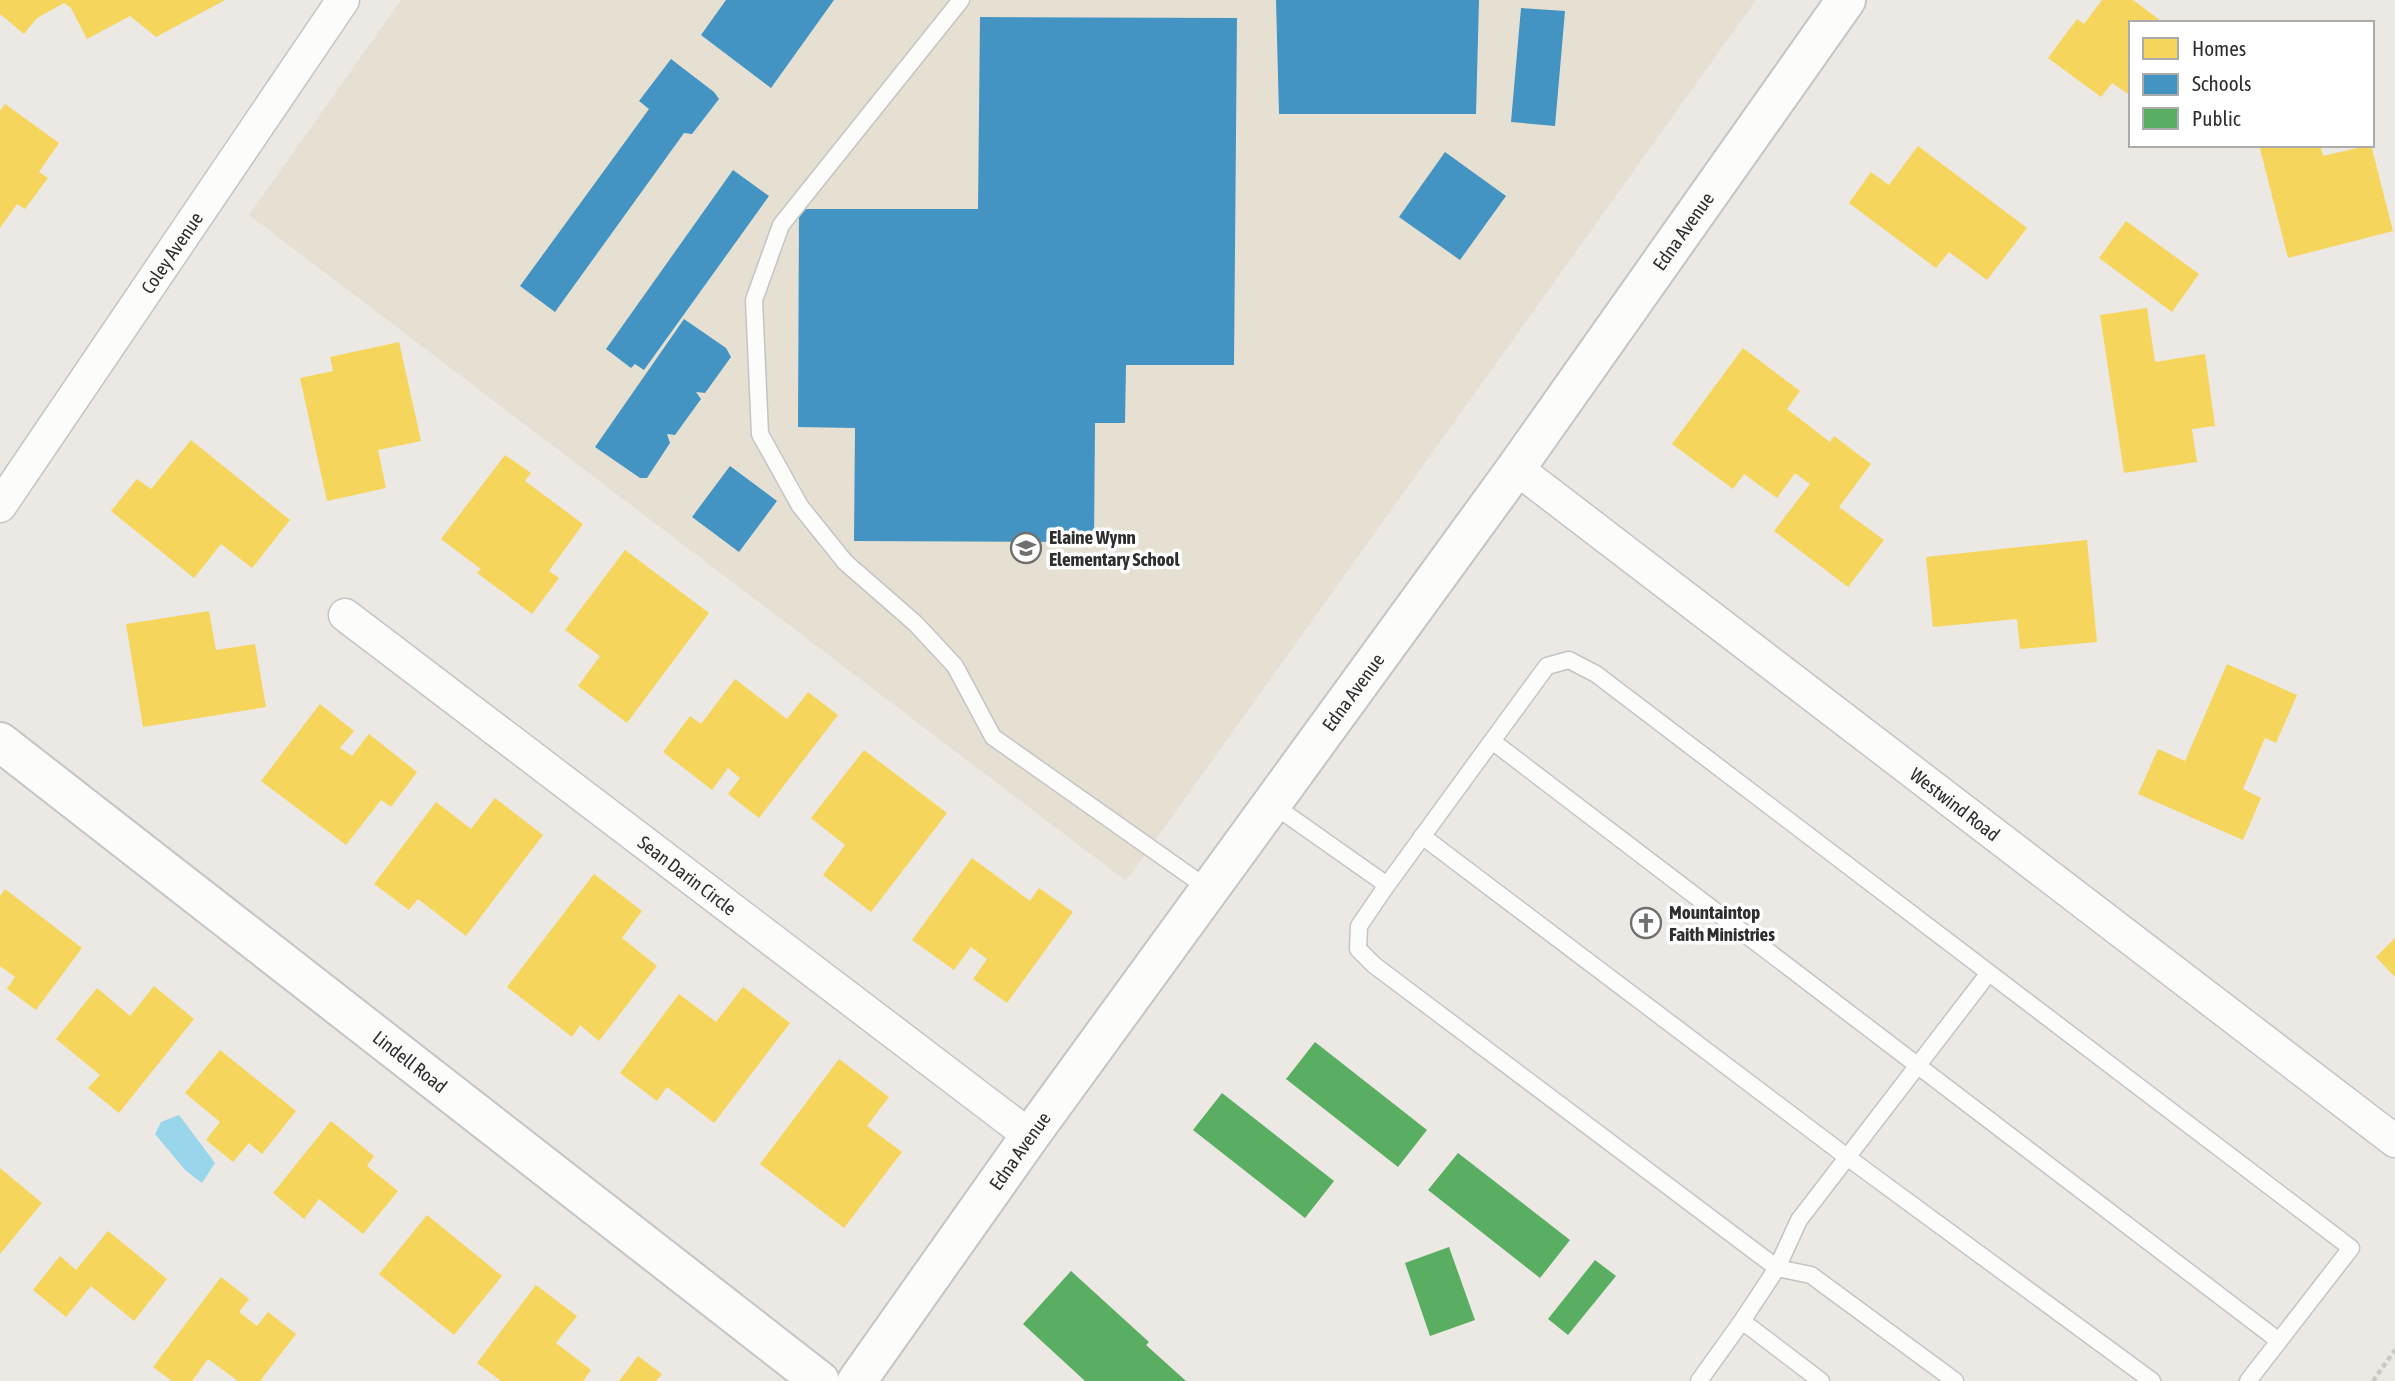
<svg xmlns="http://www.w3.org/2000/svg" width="2395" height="1381" viewBox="0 0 2395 1381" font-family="'Asap Condensed',sans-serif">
<rect width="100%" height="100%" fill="#ece8e4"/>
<path fill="#e6e0d3" d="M401,0H1756L1126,881L249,215Z"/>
<path fill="#99d6ec" d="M179,1115L215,1163L202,1183L185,1170L155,1134L161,1122Z"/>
<path fill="#f6d55c" d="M0,0H225L156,37L130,16L87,39L71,8L64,3L37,18L24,34L0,14Z
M2102,0H2133L2164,23H2131V96L2112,83L2101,97L2048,58L2077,19L2084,24Z
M5,104L59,143L39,172L48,178L25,209L17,204L0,228V111Z
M2259,145H2320L2323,156L2371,145L2393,231L2288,258Z
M1918,146L2027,228L1987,280L1949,252L1936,268L1849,203L1871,172L1889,185Z
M2126,221L2199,274L2172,312L2099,258Z
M2147,308L2155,362L2205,354L2215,426L2192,429L2197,462L2124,473L2100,315Z
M399,342L421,441L378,450L386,488L327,501L300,378L333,371L330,357Z
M1743,348L1800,391L1787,409L1830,442L1834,436L1871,464L1839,507L1884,540L1848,587L1774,531L1810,484L1795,473L1777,498L1744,474L1733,489L1672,444Z
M191,440L290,520L252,568L221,544L194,578L111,511L137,479L151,489Z
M505,455L531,473L525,481L583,524L549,571L559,578L532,614L477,573L481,569L441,539Z
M2087,540L2097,642L2020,649L2017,619L1933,627L1926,557Z
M625,550L709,613L627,723L578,686L600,656L565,630Z
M209,611L216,650L255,644L266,707L143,727L126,624Z
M2227,664L2297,695L2276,743L2265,738L2243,789L2261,798L2243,840L2138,794L2158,749L2185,761Z
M735,679L787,719L808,692L838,715L759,818L728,794L740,778L728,768L712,790L663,752L690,716L701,724Z
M320,704L354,731L340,748L352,756L369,734L417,772L391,807L381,800L346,845L261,781Z
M864,750L947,813L871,912L823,875L845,845L811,818Z
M495,798L543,835L466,936L418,899L409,910L374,884L436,802L471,829Z
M972,858L1030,901L1039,888L1073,912L1007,1003L973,979L987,959L971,947L954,970L912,940Z
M594,874L642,911L622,938L657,966L599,1041L580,1025L572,1037L507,987Z
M5,889L82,948L36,1010L7,989L15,977L0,966V896Z
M2395,938V977L2376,957Z
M154,986L194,1019L119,1113L88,1088L100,1075L56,1039L97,988L130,1016Z
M743,987L790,1023L714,1123L667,1087L657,1101L620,1073L679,994L716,1022Z
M220,1050L296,1111L262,1154L249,1143L233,1162L206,1140L220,1122L185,1093Z
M839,1059L889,1097L867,1126L902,1152L844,1228L760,1164Z
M331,1121L374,1156L367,1166L398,1191L363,1234L319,1199L304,1219L273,1193Z
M0,1168L42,1203L0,1254Z
M427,1215L502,1276L454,1335L379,1274Z
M108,1231L167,1279L134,1321L91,1286L66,1317L33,1290L60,1256L76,1270Z
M221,1277L249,1299L239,1312L257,1326L268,1312L296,1334L260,1381H238L208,1359L192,1381H172L153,1367Z
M536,1285L577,1316L556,1343L591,1370L583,1381H501L477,1363Z
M638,1356L662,1374L656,1381H619Z"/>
<path fill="#4393c3" d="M726,0H834L771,88L701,35Z
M1276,0H1479L1476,114H1279Z
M1521,8L1565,11L1555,126L1511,122Z
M980,17L1237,18L1234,365H1126L1125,423H1095L1094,542L854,541L855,428L798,427L799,209H978Z
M671,59L714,92L719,99L692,134L684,133L555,312L520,286L649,109L639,101Z
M1445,152L1506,196L1460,260L1399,217Z
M733,170L769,196L644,370L635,364L631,368L606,349Z
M684,319L726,348L731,357L705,393L696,392L701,399L675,435L667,434L670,443L647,478H640L595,447Z
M730,466L777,501L739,552L692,517Z"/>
<path fill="#5aae61" d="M1315,1042L1427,1130L1398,1167L1286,1079Z
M1222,1093L1334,1181L1305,1218L1193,1130Z
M1458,1153L1570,1240L1540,1278L1428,1190Z
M1449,1247L1475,1320L1430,1336L1405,1263Z
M1595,1260L1616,1276L1568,1335L1548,1319Z
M1071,1271L1149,1342L1146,1345L1186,1381H1085L1023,1324Z"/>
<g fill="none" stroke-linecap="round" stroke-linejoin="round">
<g stroke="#c5c4c5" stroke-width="19">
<path id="service" d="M961,0L781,225L754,300L760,434L800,506L845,562L916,624L955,666L993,737L1210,890
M1272,804L1387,885L1492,741L2279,1341L2351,1248L1596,674L1569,660L1547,666L1492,741
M1422,836L1847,1157L2152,1381
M1387,885L1359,926L1358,949L1374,965L1777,1268L1742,1321L1821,1381
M1699,1381L1742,1321
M1955,1381L1811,1275L1777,1268L1799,1220L1988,974
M2248,1381L2279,1341"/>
</g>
<g stroke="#c5c4c5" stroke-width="35">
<g id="minor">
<path id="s1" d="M1516,468L2395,1141"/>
<path id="s2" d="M0,506L343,0"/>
<path id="s3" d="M345,615L1030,1136"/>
</g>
</g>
<g stroke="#c5c4c5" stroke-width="42">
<g id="tertiary">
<path id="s4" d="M0,742L820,1381"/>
<path id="s5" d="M857,1381L1030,1136L1516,468L1846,0"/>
</g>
</g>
<path stroke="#c9c9c8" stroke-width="4.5" stroke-dasharray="5 3.5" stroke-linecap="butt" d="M2373,1381L2395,1350"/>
<use href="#service" stroke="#fcfcfb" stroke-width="16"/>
<use href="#minor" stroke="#fcfcfb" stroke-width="32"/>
<use href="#tertiary" stroke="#fcfcfb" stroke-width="38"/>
</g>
<defs>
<g id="school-ring" transform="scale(1.575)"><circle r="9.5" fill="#fff" stroke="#706f6e" stroke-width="1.5"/><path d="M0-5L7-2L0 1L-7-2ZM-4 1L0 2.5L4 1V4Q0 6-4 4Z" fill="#706f6e"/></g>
<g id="church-ring" transform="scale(1.575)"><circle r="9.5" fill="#fff" stroke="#706f6e" stroke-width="1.5"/><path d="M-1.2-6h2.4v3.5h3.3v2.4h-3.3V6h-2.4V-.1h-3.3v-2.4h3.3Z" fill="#706f6e"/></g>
</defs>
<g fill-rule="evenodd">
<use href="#school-ring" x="1026" y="548"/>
<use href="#church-ring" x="1646" y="923"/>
</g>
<g text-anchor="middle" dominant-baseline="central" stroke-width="7" stroke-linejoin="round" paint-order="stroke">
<g font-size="19" fill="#2e2e2e" stroke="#fff">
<text stroke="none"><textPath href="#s5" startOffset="1416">Edna Avenue</textPath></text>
<text stroke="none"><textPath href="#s2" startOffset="306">Coley Avenue</textPath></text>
<text stroke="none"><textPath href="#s5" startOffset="849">Edna Avenue</textPath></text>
<text stroke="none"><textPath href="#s1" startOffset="553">Westwind Road</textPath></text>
<text stroke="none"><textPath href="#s3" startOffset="430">Sean Darin Circle</textPath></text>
<text stroke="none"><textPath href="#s4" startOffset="520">Lindell Road</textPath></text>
<text stroke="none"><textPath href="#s5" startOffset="282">Edna Avenue</textPath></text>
</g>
<g font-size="19" font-weight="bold" fill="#2e2e2e" stroke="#fff" text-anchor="start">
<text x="1049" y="537">Elaine Wynn<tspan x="1049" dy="22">Elementary School</tspan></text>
<text x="1669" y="912">Mountaintop<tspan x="1669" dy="22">Faith Ministries</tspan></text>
</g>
</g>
<rect x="2129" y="21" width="245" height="126" fill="#ffffff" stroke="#ababab" stroke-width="2"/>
<rect x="2143" y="38" width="35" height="21" fill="#f6d55c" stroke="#ababab" stroke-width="2"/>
<text x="2192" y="56" font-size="21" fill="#2e2e2e">Homes</text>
<rect x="2143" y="74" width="35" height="21" fill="#4393c3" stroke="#ababab" stroke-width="2"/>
<text x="2192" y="91" font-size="21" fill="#2e2e2e">Schools</text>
<rect x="2143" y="108" width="35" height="21" fill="#5aae61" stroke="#ababab" stroke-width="2"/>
<text x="2192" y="126" font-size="21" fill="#2e2e2e">Public</text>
</svg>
